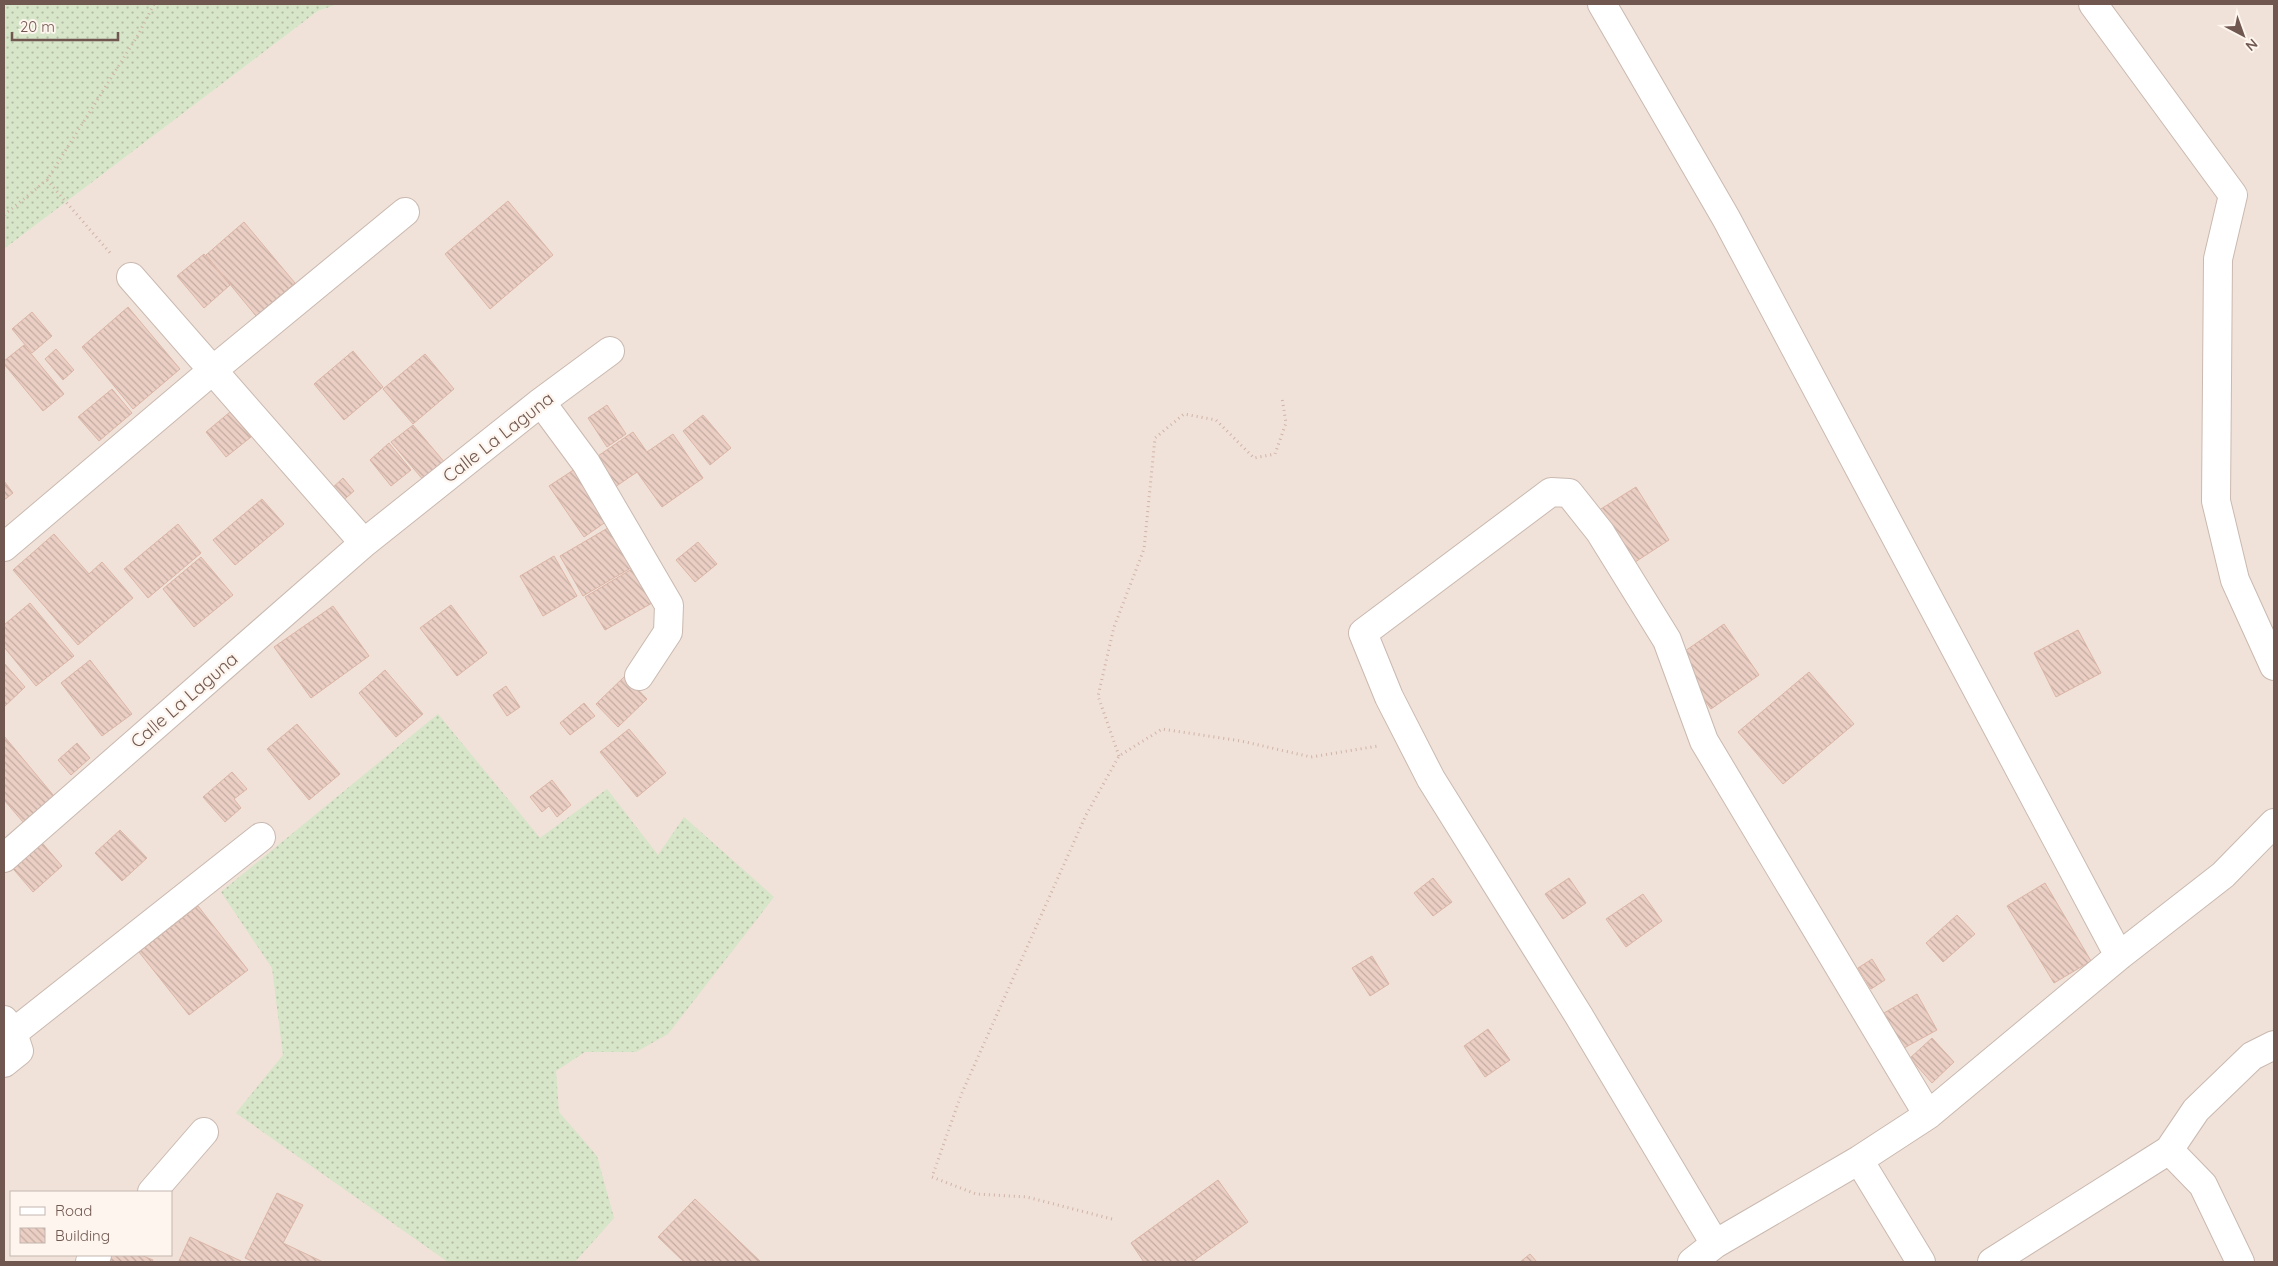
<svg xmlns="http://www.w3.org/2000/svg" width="2278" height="1266" viewBox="0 0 2278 1266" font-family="Quicksand,sans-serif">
<defs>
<pattern id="grass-dots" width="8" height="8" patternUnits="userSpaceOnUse" patternTransform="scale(1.25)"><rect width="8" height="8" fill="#d7e5c8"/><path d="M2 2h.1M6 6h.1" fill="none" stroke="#b3bca5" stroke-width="1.8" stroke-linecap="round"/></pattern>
<pattern id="building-back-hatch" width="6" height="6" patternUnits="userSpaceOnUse" patternTransform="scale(1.25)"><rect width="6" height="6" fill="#ebcfc4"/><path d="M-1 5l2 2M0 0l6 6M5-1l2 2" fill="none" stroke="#c3aba2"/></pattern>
</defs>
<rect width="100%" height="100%" fill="#faf1e8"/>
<path fill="#f0e2d8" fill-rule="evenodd" d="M338,4H2274V1262H4V249L318,11ZM11,1192H171V1255H11Z"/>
<path fill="url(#grass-dots)" d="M4,4H338L318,11L4,249Z
M438,714L540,838L607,789L658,855L684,817L774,897L668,1034L636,1052H585L556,1071L559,1112L597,1156L614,1218L575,1262H448L236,1113L283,1055L272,968L221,892Z"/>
<path fill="url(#building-back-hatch)" stroke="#dcb5a6" d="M508,201L553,255L490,309L445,254Z
M244,222L295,283L256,316L206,255Z
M204,254L230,285L204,308L177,276Z
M128,307L180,369L133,409L82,347Z
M32,312L52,336L32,353L12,329Z
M24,345L64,394L43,411L4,364V361Z
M56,349L74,370L63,380L45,359Z
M353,351L383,387L344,420L314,384Z
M425,354L454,389L413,424L383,389Z
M112,389L132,413L99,441L78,417Z
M607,405L626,434L607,447L588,418Z
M230,412L251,437L226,457L206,432Z
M703,415L731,448L710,465L683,431Z
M413,425L446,464L425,482L391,442Z
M633,432L647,452L673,434L703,478L662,507L637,472L615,487L595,458Z
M389,443L411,470L391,486L370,460Z
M575,469L610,519L584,537L549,486Z
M343,478L354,491L340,503L330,490Z
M4,481L13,493L4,500Z
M1636,487L1669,540L1629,566L1596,512Z
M262,499L284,524L235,565L213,540Z
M178,524L201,553L148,598L124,569Z
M613,525L636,565L583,596L560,556Z
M54,534L89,574L102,562L133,598L78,645L13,570Z
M698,542L717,564L695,582L676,560Z
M554,556L577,596L543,616L520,576Z
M201,557L233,595L194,627L163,589Z
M632,569L652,603L605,630L585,597Z
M30,603L74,656L36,686L4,647V625Z
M451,605L487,653L457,676L420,628Z
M333,606L369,656L311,698L274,647Z
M1724,624L1759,675L1711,709L1675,658Z
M2078,630L2101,673L2056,697L2034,653Z
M90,660L132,714L102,736L61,683Z
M4,663L25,687L4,707Z
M385,670L423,714L396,737L359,693Z
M1809,672L1854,724L1783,784L1738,732Z
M625,676L647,699L618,727L596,704Z
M506,686L520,707L507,716L493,695Z
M584,703L595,716L570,735L560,723Z
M297,724L340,774L309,800L267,749Z
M629,729L666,773L637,797L600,752Z
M4,736L54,796L23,822L4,800Z
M77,743L90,758L71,775L58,760Z
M232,772L247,789L234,799L241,808L225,822L203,797Z
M552,780L571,805L557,817L549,806L542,812L530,797Z
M120,830L147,858L122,881L95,853Z
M38,838L62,866L33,892L9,864Z
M1433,878L1452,902L1433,916L1414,893Z
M1569,878L1586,903L1563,919L1545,894Z
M2045,883L2091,961L2054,983L2007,906Z
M1643,894L1662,921L1626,947L1606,919Z
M198,906L248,970L189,1015L139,952Z
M1957,915L1975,934L1943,962L1926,943Z
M1372,956L1389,984L1370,996L1352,968Z
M1872,959L1885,980L1871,989L1858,968Z
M1917,994L1937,1030L1904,1048L1884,1013Z
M1488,1029L1510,1060L1485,1077L1464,1046Z
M1932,1038L1954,1062L1932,1083L1910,1058Z
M1218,1180L1248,1222L1192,1262H1144L1131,1243Z
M277,1193L303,1205L283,1243L323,1262H254L245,1258Z
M695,1199L761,1262H684L658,1237Z
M190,1237L241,1261L240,1262L179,1261Z
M1530,1254L1537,1262H1520Z
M109,1255H141L153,1260L152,1262H106Z"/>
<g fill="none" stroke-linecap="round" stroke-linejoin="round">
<g stroke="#cab9b0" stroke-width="30">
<path id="minor" d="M1602,4L1726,218L2119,956
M2093,4L2233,195L2218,259L2216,501L2235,580L2274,666
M131,277L364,543
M541,402L586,463L669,605L668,632L639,676
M4,547L213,370L405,212
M4,858L364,543L541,402L610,351
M4,1020L13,1033L19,1051L4,1063
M13,1033L261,837
M2169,1150L2203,1185L2240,1262
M1859,1160L1921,1262
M152,1192L204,1132
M1715,1244L1579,1016L1431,779L1389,697L1363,633L1551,492L1569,493L1600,532L1667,640L1704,741L1928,1115
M90,1262L97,1255
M1692,1262L1715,1244L1859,1160L1928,1115L2119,956L2223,875L2274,823
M1992,1262L2169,1150L2196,1110L2252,1056L2274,1045"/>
</g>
<path stroke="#d0b2a7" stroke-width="3" stroke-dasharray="1 4" stroke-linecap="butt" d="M47,180L111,254
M4,215L47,180L138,35L154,4
M1119,756L1098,696L1114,627L1144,549L1155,438L1184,414L1216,420L1254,458L1275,454L1286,423L1282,398
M1112,1219L1027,1197L976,1194L932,1177L961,1095L1086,815L1119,756L1162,729L1241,741L1311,757L1378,746"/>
<use href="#minor" stroke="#fff" stroke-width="28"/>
</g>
<g text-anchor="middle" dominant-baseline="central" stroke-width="4.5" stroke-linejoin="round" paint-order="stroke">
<g font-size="18" fill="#705850" stroke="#fdf5ee">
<text transform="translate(498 437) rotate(-38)">Calle La Laguna</text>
<text transform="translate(184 700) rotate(-41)">Calle La Laguna</text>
</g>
</g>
<rect width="2278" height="1266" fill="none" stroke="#705850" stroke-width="10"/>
<rect x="10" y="1191" width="162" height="65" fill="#fdf5ee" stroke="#c5b6af"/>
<rect x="20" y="1207" width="25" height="8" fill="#ffffff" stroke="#c5b6af"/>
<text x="55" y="1216" font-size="15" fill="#705850">Road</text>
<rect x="20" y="1228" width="25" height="15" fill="url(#building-back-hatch)" stroke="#c5b6af"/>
<text x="55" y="1241" font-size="15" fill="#705850">Building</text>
<g transform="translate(2243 35) rotate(139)" stroke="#fdf5ee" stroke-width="4" paint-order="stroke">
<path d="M0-4L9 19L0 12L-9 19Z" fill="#705850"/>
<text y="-8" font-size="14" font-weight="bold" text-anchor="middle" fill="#705850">N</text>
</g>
<path d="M12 32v8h106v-8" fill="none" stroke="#705850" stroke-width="2.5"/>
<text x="20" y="32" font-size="15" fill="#705850" stroke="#fdf5ee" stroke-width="4" paint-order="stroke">20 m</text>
</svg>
